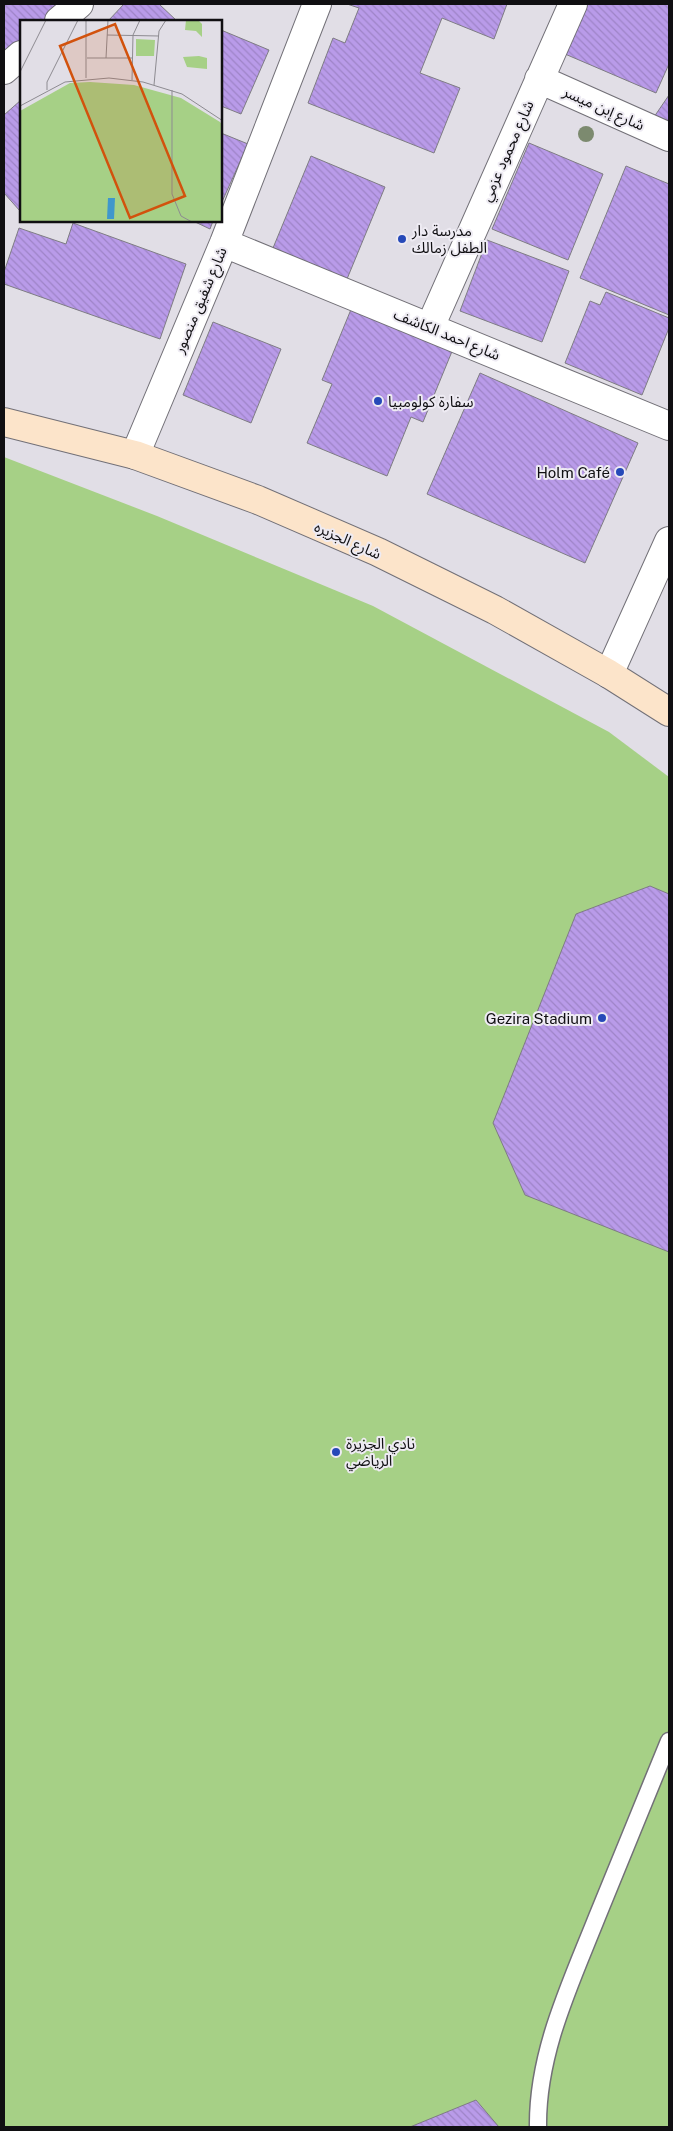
<svg xmlns="http://www.w3.org/2000/svg" width="673" height="2131" viewBox="0 0 673 2131" font-family="'Public Sans','Noto Sans Arabic',sans-serif">
<defs>
<pattern id="building-back-hatch" width="6" height="6" patternUnits="userSpaceOnUse" patternTransform="scale(1.25)"><rect width="6" height="6" fill="#b99be9"/><path d="M-1 5l2 2M0 0l6 6M5-1l2 2" fill="none" stroke="#9e84c7"/></pattern>
</defs>
<rect width="100%" height="100%" fill="#e1dee6"/>
<path fill="#a6d086" d="M4,457L157,516L373,606L609,732L669,777V2127H4Z"/>
<path fill="url(#building-back-hatch)" stroke="#7e7c83" d="M4,4H64L43,21H21V40L4,54Z
M124,4H159L177,21H108Z
M347,4H507L494,39L442,18L420,73L460,88L434,153L308,103L333,38L345,43L359,8Z
M582,4H669V64L656,93L558,51Z
M221,30L269,50L241,114L221,106Z
M669,95V124L654,117Z
M21,100V209L20,211L4,193V115Z
M221,133L248,144L221,204Z
M529,143L603,174L568,260L492,229Z
M311,156L385,187L347,279L273,248Z
M626,166L669,184V315L580,278Z
M193,221H213L210,229Z
M73,223L186,264L160,339L4,284V272L19,228L66,244Z
M487,240L569,271L542,342L460,311Z
M606,292L669,318V328L642,395L565,363L590,301L600,305Z
M352,307L453,349L423,422L411,417L387,476L307,443L332,384L322,380Z
M213,322L281,349L251,423L183,395Z
M480,373L638,443L585,563L427,494Z
M650,886L669,894V1252L525,1195L493,1123L576,914Z
M476,2100L499,2127H410Z"/>
<g fill="none" stroke-linecap="round" stroke-linejoin="round">
<g stroke="#727077" stroke-width="19">
<path id="lane" d="M538,2127C537,2053 570,1985 597,1917C621,1858 645,1800 669,1741"/>
</g>
<g stroke="#727077" stroke-width="30">
<path id="street" d="M59,21L79,4
M4,70L21,55
M539,79L669,137
M224,243L669,426
M430,327L573,4
M135,455L224,243L317,4
M609,674L669,541"/>
</g>
<g stroke="#727077" stroke-width="30">
<path id="secondary" d="M4,422L135,455L258,500L378,552L495,610L609,674L669,712"/>
</g>
<use href="#lane" stroke="#fff" stroke-width="16"/>
<use href="#street" stroke="#fff" stroke-width="28"/>
<use href="#secondary" stroke="#fce4ca" stroke-width="28"/>
</g>
<circle fill="#7c8a6f" cx="586" cy="134" r="8"/>
<g fill="#2649b8" stroke="#eeebf3" stroke-width="2">
<circle cx="402" cy="239" r="5"/>
<circle cx="378" cy="401" r="5"/>
<circle cx="620" cy="472" r="5"/>
<circle cx="602" cy="1018" r="5"/>
<circle cx="336" cy="1452" r="5"/>
</g>
<g text-anchor="middle" dominant-baseline="central" stroke-width="4" stroke-linejoin="round" paint-order="stroke">
<g font-size="15" fill="#100f12" stroke="#eeebf3">
<text transform="translate(604 108) rotate(24)">شارع إبن ميسر</text>
<text transform="translate(507 151) rotate(-66)">شارع محمود عزمي</text>
<text transform="translate(200 300) rotate(-67)">شارع شفيق منصور</text>
<text transform="translate(447 334) rotate(22)">شارع احمد الكاشف</text>
<text transform="translate(348 540) rotate(24)">شارع الجزيره</text>
</g>
<g font-size="15" fill="#100f12" stroke="#eeebf3" text-anchor="start">
<text x="412" y="230">مدرسة دار<tspan x="412" dy="17">الطفل زمالك</tspan></text>
<text x="388" y="401">سفارة كولومبيا</text>
<text x="610" y="472" text-anchor="end">Holm Café</text>
<text x="592" y="1018" text-anchor="end">Gezira Stadium</text>
<text x="346" y="1443">نادي الجزيرة<tspan x="346" dy="17">الرياضي</tspan></text>
</g>
</g>
<g transform="translate(20 20)">
<rect width="202" height="202" fill="#e1dee6"/>
<path d="M166,0H178L182,4V17L176,11L165,10ZM179,36L187,38V49L167,47L163,37Z" fill="#a6d086"/>
<path d="M116,19L135,20L134,36H116Z" fill="#a6d086"/>
<path d="M70,62L114,65L161,78L200,102L202,105V202H0V91L50,63Z" fill="#a6d086"/>
<path d="M88,178H95L94,199H87Z" fill="#3f97cc"/>
<path fill="none" stroke="#8d8b91" stroke-width="1" d="M66,0V58M87,15L139,16M67,38H113M86,38L88,0M0,52L26,0M112,60L113,15L120,0M134,65L139,11L146,0M27,70V62L58,0M152,70V174L161,196L172,202M0,86L45,62L89,58L123,62L162,74L203,101"/>
<path fill="#d2520d" fill-opacity="0.15" stroke="#d2520d" stroke-width="2.5" d="M95,4L165,176L110,198L40,26Z"/>
<rect width="202" height="202" fill="none" stroke="#100f12" stroke-width="2.5"/>
</g>
<rect width="673" height="2131" fill="none" stroke="#100f12" stroke-width="10"/>
</svg>
